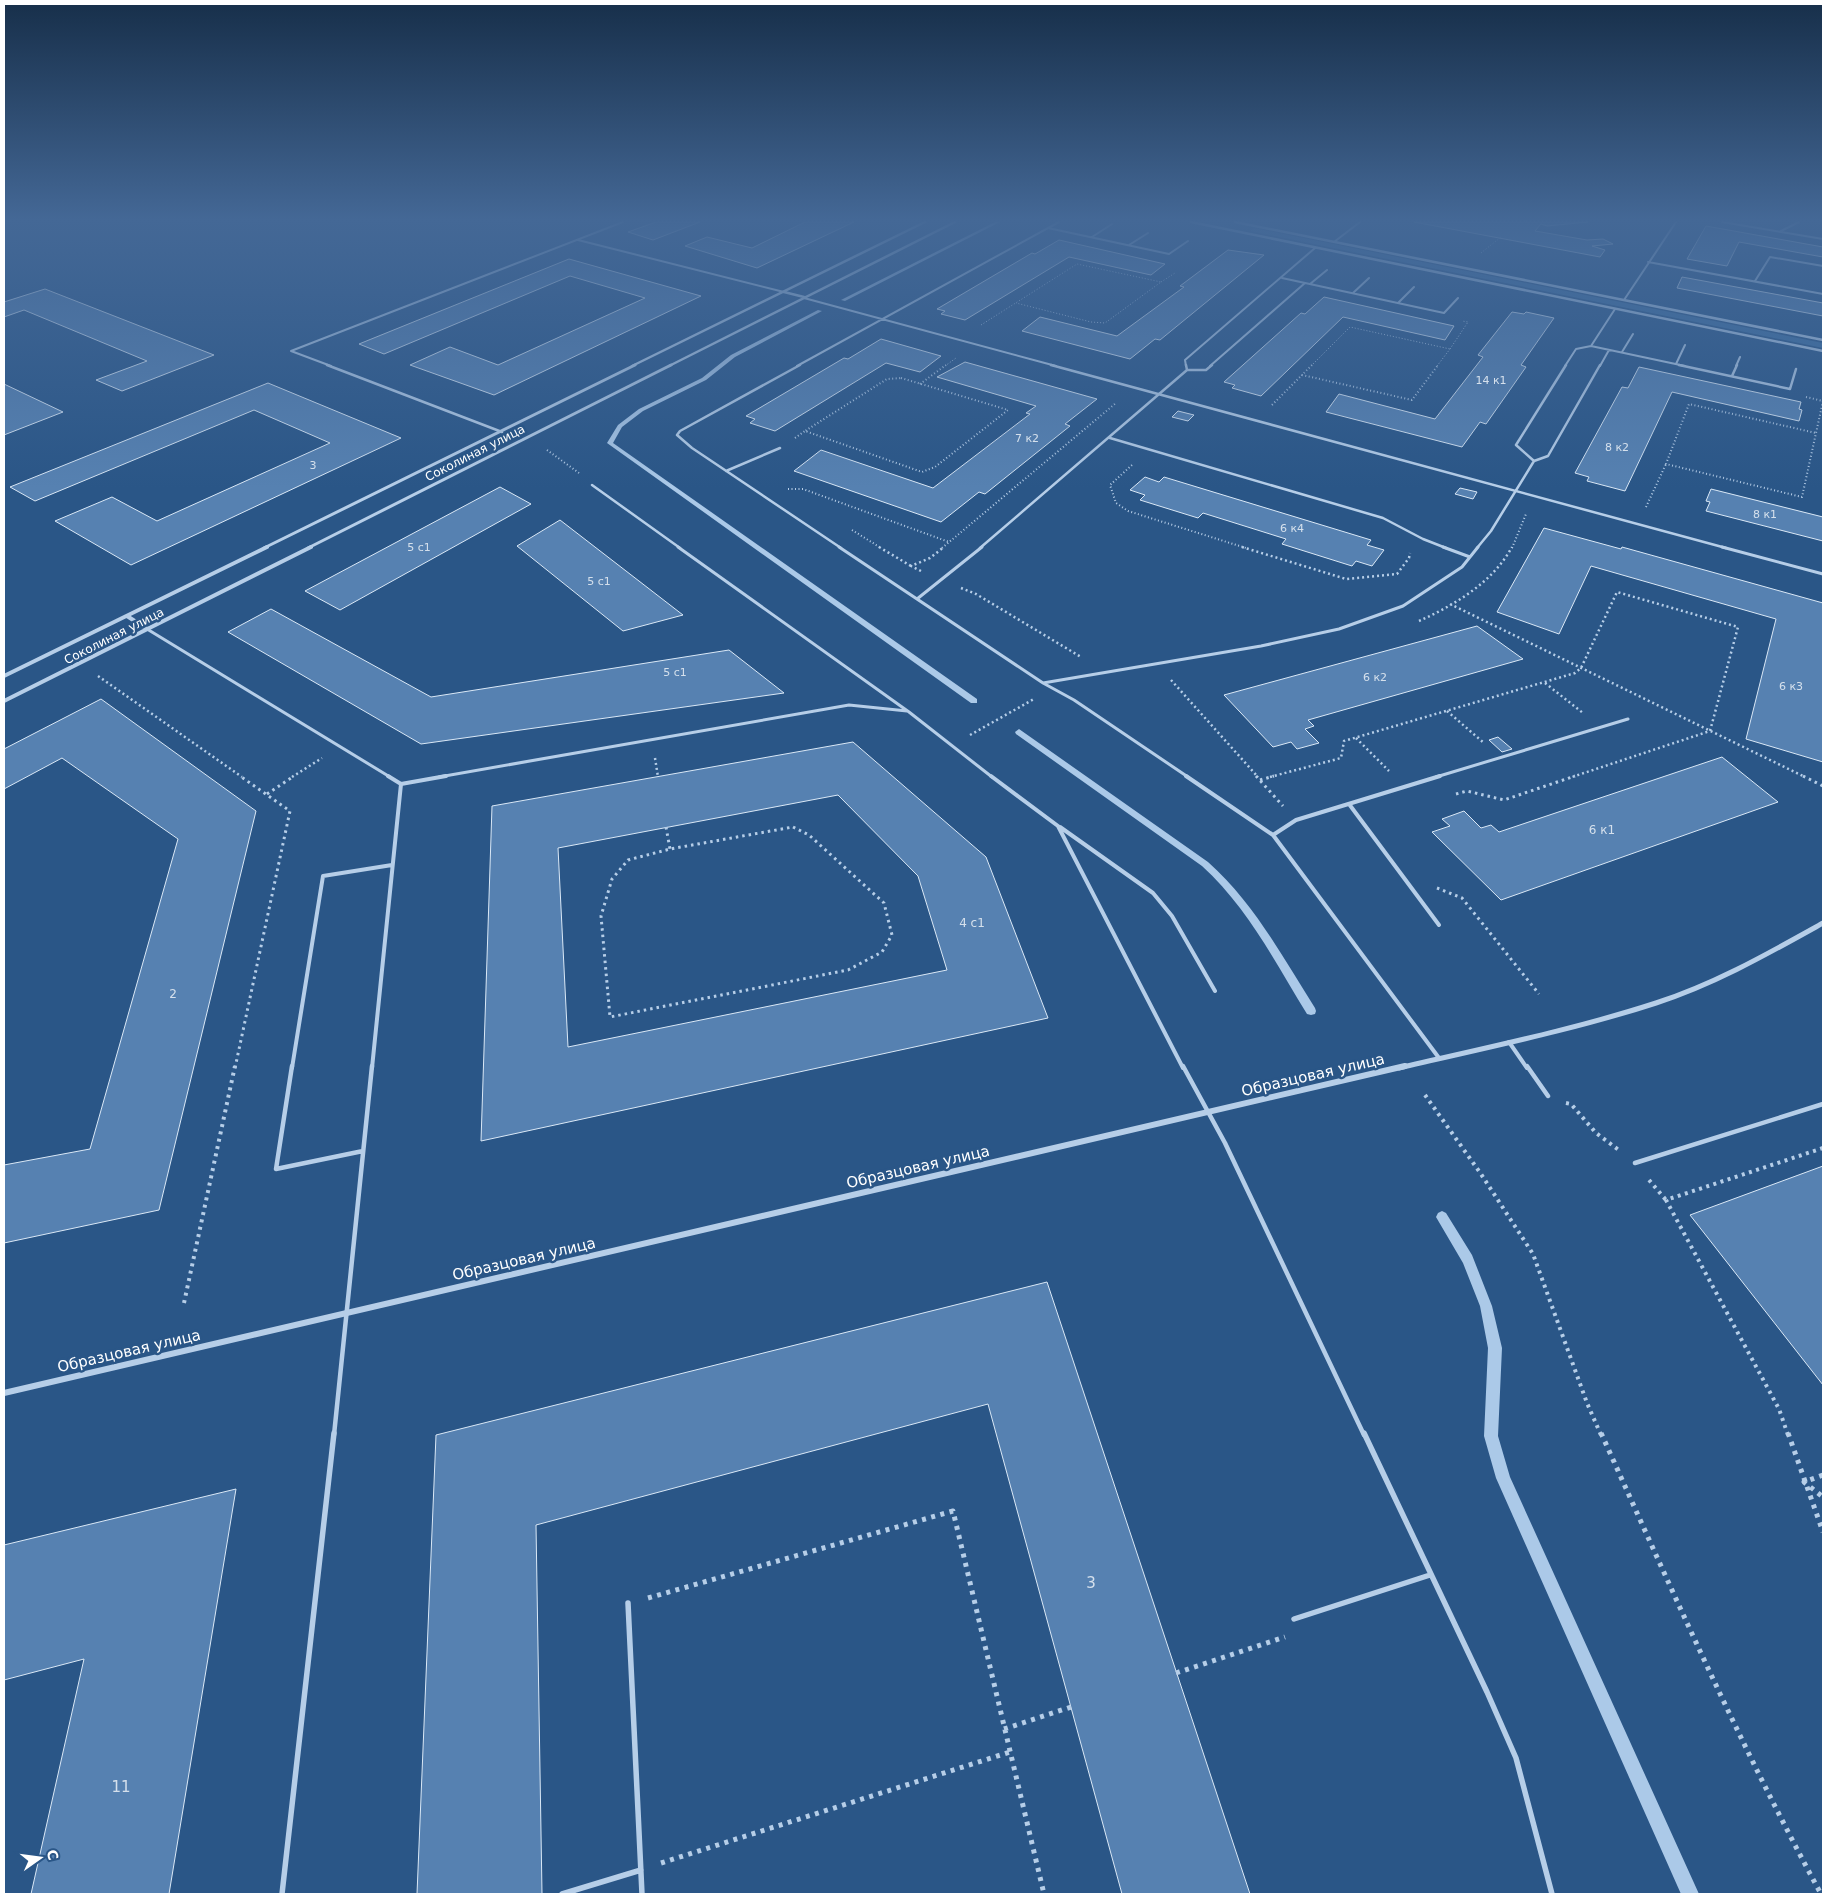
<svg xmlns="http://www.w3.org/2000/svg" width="1827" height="1898" viewBox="0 0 1827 1898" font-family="'DejaVu Sans',sans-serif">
<rect width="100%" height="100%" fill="#2a5687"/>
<path fill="#3e70a3" d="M1254,228L1823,343V348L1250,231Z"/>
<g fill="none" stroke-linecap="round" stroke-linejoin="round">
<path fill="#abc9e8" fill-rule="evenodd" d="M995,222H1000L845,301L841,300Z
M818,310L822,311L735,357L706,380L643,411L622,427L613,443L977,699V703H971L607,443L618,425L639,409L702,378L731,355Z
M1019,729L1208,862C1254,903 1282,956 1315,1008L1316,1011L1315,1014L1311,1015L1307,1014C1275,962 1248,908 1202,866L1016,734L1015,732Z
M1442,1211L1446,1213L1472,1255L1492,1306L1502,1348L1498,1436L1510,1477L1699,1894H1681L1496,1478L1484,1436L1488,1348L1480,1306L1463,1263L1436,1217L1438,1213Z"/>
</g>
<path fill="#5681b1" stroke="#dae8f6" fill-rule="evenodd" d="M656,222H700L653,240L628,232Z
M805,222H854L757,268L685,246L707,237L752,248Z
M1414,222H1588L1547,226L1541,224L1535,231L1587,240L1603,239L1613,244L1592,246L1605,250L1600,257Z
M1706,226L1823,247V257L1739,242L1727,266L1687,259Z
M1059,240L1165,264L1151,275L1069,257L965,320L941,314L945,311L937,309L1032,253L1035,254Z
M1228,250L1264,255L1160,340L1155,339L1130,359L1022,331L1040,317L1117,336L1184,287L1180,286Z
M569,259L701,296L494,395L410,365L450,347L498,365L645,298L570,276L384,354L359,344Z
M1682,277L1823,303V316L1677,288Z
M45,289L214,355L122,391L96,380L147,361L24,310L4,317V302Z
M1324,297L1454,326L1445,340L1343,317L1261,396L1232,388L1235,385L1224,382L1301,313L1305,314Z
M1512,312L1524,314L1526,312L1554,318L1521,365L1526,367L1486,424L1480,422L1462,447L1326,412L1339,394L1435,419L1483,357L1478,355Z
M881,339L941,356L920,372L886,363L775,431L750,423L755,419L746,416L844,358L848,359Z
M965,362L1097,399L1065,424L1070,426L985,494L979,492L941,522L794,471L821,450L933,488L1030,414L1026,413L1036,406L937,377Z
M1639,367L1801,402L1799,409L1802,410L1799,421L1672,392L1625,491L1587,481L1589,477L1575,473L1622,387L1628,388Z
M268,383L401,438L131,565L55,521L112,497L157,521L330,443L254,410L35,501L10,487Z
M4,384L63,412L4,435Z
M1178,411L1194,415L1188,421L1172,417Z
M1145,477L1159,482L1164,477L1371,540L1367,545L1384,550L1372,566L1356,561L1352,566L1282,544L1286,539L1203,513L1198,518L1140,500L1145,495L1130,490Z
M500,487L531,504L340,610L305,591Z
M1460,488L1477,492L1473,499L1455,494Z
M1711,489L1823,517V541L1706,511L1710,502L1706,501Z
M560,520L683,615L623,631L517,546Z
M1544,528L1621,549L1622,547L1823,603V762L1746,739L1776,619L1591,566L1559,634L1497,612Z
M271,609L431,697L729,650L784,693L421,744L228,632Z
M1477,626L1523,659L1308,720L1314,726L1305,729L1319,743L1297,749L1291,742L1273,747L1224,695Z
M101,699L256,811L159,1210L4,1243V1165L90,1149L178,839L62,758L4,789V749Z
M1498,737L1512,749L1502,752L1489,740Z
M853,742L986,857L1048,1018L481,1141L492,806ZM838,795L918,876L947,970L568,1047L558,848Z
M1722,757L1778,802L1501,900L1432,832L1450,826L1442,819L1464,811L1481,828L1491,825L1499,832Z
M1823,1166V1385L1690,1215Z
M1047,1282L1250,1894H1122L988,1404L536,1525L542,1894H417L436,1435Z
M236,1489L169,1894H31L84,1659L4,1680V1545Z"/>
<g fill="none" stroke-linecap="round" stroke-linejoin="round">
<path stroke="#b6cee8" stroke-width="1" stroke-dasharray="1 2" stroke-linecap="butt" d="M1481,253L1501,237
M1161,282L1175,273
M981,325L1077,264L1161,282L1105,323L1091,322L1016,303
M1450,349L1468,322L1462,321
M945,366L956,358
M1311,366L1350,327L1450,349
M1437,366L1450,349"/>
<path stroke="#b6cee8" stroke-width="2" stroke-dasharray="1 2.5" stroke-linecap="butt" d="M1312,365L1302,375L1412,400L1438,365
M901,378L1008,410L935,467L922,472L805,431L887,379Z
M920,384L946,365
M1806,397L1823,401L1802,497L1666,464L1689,404L1816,433
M1272,405L1302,375
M795,438L805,431
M547,450L579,473
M1132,465L1110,485L1116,503L1128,511L1246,548
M788,489H803L949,542
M1646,507L1666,464
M852,530L881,548
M942,548L1116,403
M1512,548L1526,514"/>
<path stroke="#b6cee8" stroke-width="2.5" stroke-dasharray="2 3" stroke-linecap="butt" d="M879,547L911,566
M1242,547L1346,579L1397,574L1409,558L1410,553
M921,571L911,566L930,558L944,547
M961,588L976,594L1081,657
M1450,604L1805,777
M1419,621C1455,605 1493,582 1512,547
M98,676L242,777
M1171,680L1258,777
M1545,683L1583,713
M1447,711L1484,743
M970,735L1034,699
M1356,738L1389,771
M655,758L658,777
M292,777L322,758
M1270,777L1341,758L1344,741L1575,673L1581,668L1617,592L1738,627L1710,731L1572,777"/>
<path stroke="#b6cee8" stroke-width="3" stroke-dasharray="2.5 4" stroke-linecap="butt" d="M1256,776L1283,806
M1803,776L1823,786
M1260,780L1274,776
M267,794L294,776
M1456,794L1467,791L1504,800L1575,776
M666,827L670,849
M793,827L809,835L884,903L892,935L882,952L848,970L610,1017L601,916L612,879L628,860L670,849Z
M1437,888L1462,898L1539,994
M235,1068L290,811L240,776"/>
<path stroke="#b6cee8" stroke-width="4" stroke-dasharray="3 4.5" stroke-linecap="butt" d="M1425,1095L1481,1174L1533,1254L1587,1403L1601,1435
M1566,1103L1571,1104L1596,1133L1620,1151
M1649,1180L1666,1200
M184,1303L235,1066
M1788,1435L1779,1409L1666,1200L1823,1148"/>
<path stroke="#b6cee8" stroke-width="5" stroke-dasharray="4 5.5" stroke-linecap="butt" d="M1601,1433C1671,1588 1740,1745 1821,1894
M1788,1433L1823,1532
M1823,1475L1804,1482L1823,1497
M648,1598L953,1511L1044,1894
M1176,1673L1285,1637
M1004,1729L1071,1707
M661,1863L1010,1752"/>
<path stroke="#b6cee8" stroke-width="2" d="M1722,222L1823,239
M1048,228L1169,254L1188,241
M1781,231L1799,222
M1092,237L1112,224
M578,240L784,292
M1334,242L1360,222
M1129,245L1148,233
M1648,262L1823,294
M1282,278L1444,313L1458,298
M1755,281L1770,257L1823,266
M1310,284L1327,270
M1353,293L1369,278
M804,298L1056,366
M1624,300L1676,222
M1398,303L1414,287
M1591,346L1685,366
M1622,352L1633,334
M1676,364L1685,345
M331,366L291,351L623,222
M797,366L1059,222
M1186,366L1185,360L1315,248
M1210,366L1305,283
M1565,366L1576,349L1591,346L1615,309
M1600,366L1609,350
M1736,366L1740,357"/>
<path stroke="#b6cee8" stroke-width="2.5" d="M327,365L502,432
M800,365L680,431L677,435L692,448L841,548
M1051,365L1726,548
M1679,365L1790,389L1796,369
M1187,370H1206L1212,365
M1732,376L1737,365
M1110,438L1383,518L1423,539L1446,548
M1534,461L1516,445L1566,365
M726,471L780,448
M592,485L680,548
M980,548L1187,370L1186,365
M1477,548L1491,531L1534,461L1548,456L1600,365"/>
<path stroke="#b6cee8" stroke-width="3" d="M678,547L909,712L992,777
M839,547L1043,683
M1443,547L1470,557
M1722,547L1823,574
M917,599L982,547
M147,629L390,777
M439,777L849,705L907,711
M1188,777L1074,700L1043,683L1261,646L1339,629L1403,606L1462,567L1478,547
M1436,777L1628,719"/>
<path stroke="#b6cee8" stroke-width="4" d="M388,776L401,784L446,776
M991,776L1058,826L1183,1068
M1186,776L1273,835L1439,1058
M1349,804L1439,925
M1060,827L1153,893L1172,916L1215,991
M1273,835L1296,820L1440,776
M1509,1042L1527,1068
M292,1068L323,876L392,865
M372,1068L401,784"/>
<path stroke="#b6cee8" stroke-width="4.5" d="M292,1066L276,1169L363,1151
M1183,1066L1225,1143L1364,1435
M1527,1066L1548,1096
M1635,1163L1823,1104
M334,1435L372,1066"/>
<path stroke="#b6cee8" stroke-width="5.5" d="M1364,1433L1487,1692L1516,1758L1552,1894
M628,1603L642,1894
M1294,1619L1430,1575
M282,1894L334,1433
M562,1894L641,1870"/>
<path stroke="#b6cee8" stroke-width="2.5" d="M1191,222L1823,351
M1235,222L1823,340
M784,292L804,297
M632,366L925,222
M669,366L955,222"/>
<path stroke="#b6cee8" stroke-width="3" d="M264,548L635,365
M308,548L671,365"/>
<path stroke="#b6cee8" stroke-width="4" d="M127,616L147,629
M4,676L267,547
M4,701L311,547"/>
<path stroke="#b6cee8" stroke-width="5" d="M1399,1068C1484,1048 1573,1030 1656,1003C1715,984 1769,953 1823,923"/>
<path stroke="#b6cee8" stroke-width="6" d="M4,1393L1405,1066"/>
</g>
<linearGradient id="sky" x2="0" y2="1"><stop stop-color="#172f4a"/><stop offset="0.45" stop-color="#446896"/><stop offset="1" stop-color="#446896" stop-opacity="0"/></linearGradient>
<rect width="1827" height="488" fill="url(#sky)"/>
<g text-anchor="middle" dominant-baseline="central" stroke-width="5" stroke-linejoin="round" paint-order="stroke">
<g font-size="11" fill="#d5e0ec">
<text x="1491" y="380">14 к1</text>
<text x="1027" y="438">7 к2</text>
<text x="1617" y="447">8 к2</text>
<text x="313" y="465">3</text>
<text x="1765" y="514">8 к1</text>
<text x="1292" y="528">6 к4</text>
<text x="419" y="547">5 с1</text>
<text x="599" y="581">5 с1</text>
<text x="675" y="672">5 с1</text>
<text x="1375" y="677">6 к2</text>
<text x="1791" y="686">6 к3</text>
</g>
<g font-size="12" fill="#fff" stroke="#2a5687">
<text transform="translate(475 453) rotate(-27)">Соколиная улица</text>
<text transform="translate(114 636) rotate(-27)">Соколиная улица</text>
</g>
<g font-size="12" fill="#d5e0ec">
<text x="1602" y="830">6 к1</text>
<text x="972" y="923">4 с1</text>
<text x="173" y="994">2</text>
</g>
<g font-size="15" fill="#fff" stroke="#2a5687">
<text transform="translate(1313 1075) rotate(-13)">Образцовая улица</text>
<text transform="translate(918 1167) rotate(-13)">Образцовая улица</text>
<text transform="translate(524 1259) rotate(-13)">Образцовая улица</text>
<text transform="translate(129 1351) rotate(-13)">Образцовая улица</text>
</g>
<g font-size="15" fill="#d5e0ec">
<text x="1091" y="1583">3</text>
<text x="121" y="1787">11</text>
</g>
</g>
<rect width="1827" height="1898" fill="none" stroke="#ffffff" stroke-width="10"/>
<g transform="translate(40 1858) rotate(76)" stroke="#2a5687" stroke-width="4" paint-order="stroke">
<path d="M0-4L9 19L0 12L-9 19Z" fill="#ffffff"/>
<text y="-8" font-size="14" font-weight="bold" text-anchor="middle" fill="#ffffff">С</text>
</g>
</svg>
